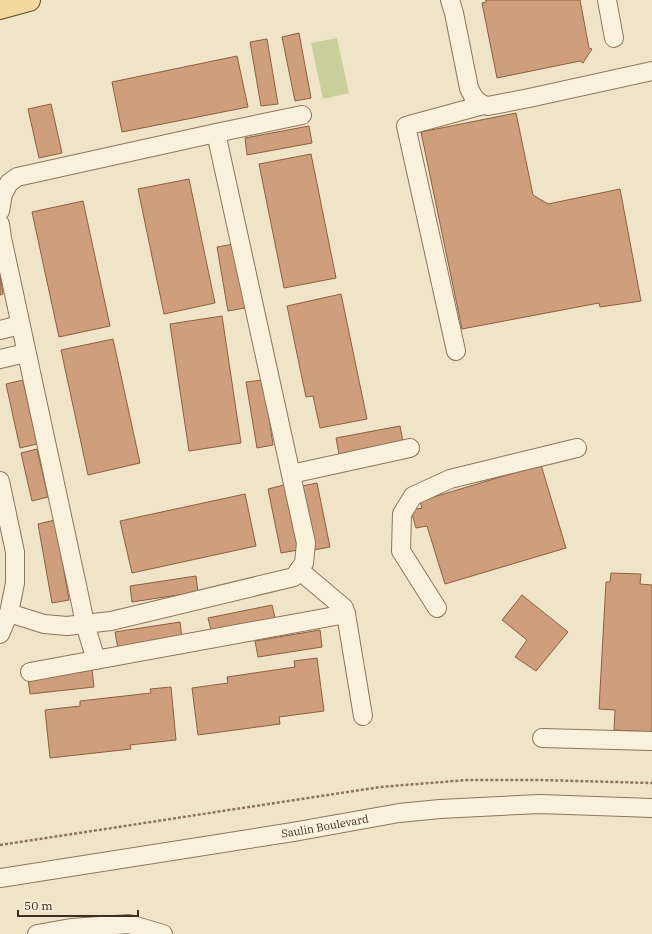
<svg xmlns="http://www.w3.org/2000/svg" width="652" height="934" viewBox="0 0 652 934" font-family="'IBM Plex Serif',serif">
<rect width="100%" height="100%" fill="#f0e4c8"/>
<path fill="#c9cf9b" d="M337,38L349,93L323,99L311,43Z"/>
<path fill="#cf9f7d" stroke="#8d5f41" d="M486,0H580L589,48L592,49L583,63L580,61L497,78L482,3L486,2Z
M299,33L311,98L295,101L282,37Z
M267,39L278,104L261,106L250,42Z
M237,56L248,107L122,132L112,82Z
M51,104L62,153L39,158L28,109Z
M516,113L533,195L548,204L620,189L641,301L600,307L599,303L462,329L421,132Z
M309,126L312,143L247,155L245,138Z
M311,154L336,278L284,288L259,164Z
M189,179L215,303L164,314L138,189Z
M83,201L110,326L59,337L32,212Z
M234,244L245,308L228,311L217,247Z
M0,275L3,294L0,295Z
M341,294L367,419L320,428L313,396L306,397L287,306Z
M222,316L241,443L189,451L170,324Z
M113,339L140,463L88,475L61,350Z
M23,380L37,444L20,448L6,384Z
M263,380L273,445L257,448L246,382Z
M400,426L403,442L339,454L336,438Z
M37,449L48,497L32,501L21,453Z
M541,465L566,548L445,584L427,526L416,528L411,510L422,508L420,501Z
M317,483L330,547L314,550L302,486Z
M284,485L298,550L281,553L268,489Z
M245,494L256,546L132,573L120,521Z
M55,520L69,600L52,603L38,524Z
M611,573L641,574L640,584L652,585V732L614,730L615,710L599,709L606,582H610Z
M196,576L198,592L132,602L130,586Z
M522,595L568,632L536,671L515,657L527,640L502,620Z
M272,605L276,622L212,634L208,618Z
M180,622L182,639L118,649L115,632Z
M320,630L322,647L258,657L255,641Z
M317,658L324,711L279,717L280,724L198,735L192,688L228,683L227,677L295,667L294,661Z
M92,670L94,687L30,694L28,678Z
M171,687L176,740L130,745L131,749L50,758L45,710L80,706V701L151,693L150,689Z"/>
<g fill="none" stroke-linecap="round" stroke-linejoin="round">
<g stroke="#8d765c" stroke-width="20">
<g id="minor">
<path d="M450,0L454,13L469,88C473,98 478,104 488,106L529,98L652,71"/>
<path d="M607,0L614,38"/>
<path d="M0,211L3,194L9,183L17,177L216,133L302,115"/>
<path d="M0,224L2,238L81,604L85,624L96,660"/>
<path d="M0,330L20,325"/>
<path d="M456,351L406,126L483,105"/>
<path d="M0,359L26,353"/>
<path d="M291,474L410,448"/>
<path d="M0,481L15,552V583L9,613L0,634"/>
<path d="M299,570L344,608L346,614L363,716"/>
<path d="M437,608L401,551L402,514L413,496L450,479L577,448"/>
<path d="M9,613L44,624L67,626L111,621L294,577L304,563L306,543L216,133"/>
<path d="M30,672L346,614"/>
<path d="M542,738L652,741"/>
<path id="s1" d="M0,878L293,832L399,813L440,809L540,804L652,808"/>
<path d="M37,934L71,928L129,924L163,934"/>
</g>
</g>
<g stroke="#5b4430" stroke-width="24">
<path id="major" d="M0,8L29,0"/>
</g>
<path stroke="#8d765c" stroke-width="2.5" stroke-dasharray="3 2" stroke-linecap="butt" d="M0,845L380,787L467,780H540L652,783"/>
<use href="#minor" stroke="#faf1dc" stroke-width="18"/>
<use href="#major" stroke="#f3d9a0" stroke-width="22"/>
</g>
<g text-anchor="middle" dominant-baseline="central" stroke-width="3" stroke-linejoin="round" paint-order="stroke">
<g font-size="11" fill="#3d2e20" stroke="#f7eed8">
<text stroke="none"><textPath href="#s1" startOffset="329">Saulin Boulevard</textPath></text>
</g>
</g>
<path d="M18 910v6h120v-6" fill="none" stroke="#3d2e20" stroke-width="2"/>
<text x="24" y="910" font-size="12" fill="#3d2e20" stroke="#f7eed8" stroke-width="3" paint-order="stroke">50 m</text>
</svg>
